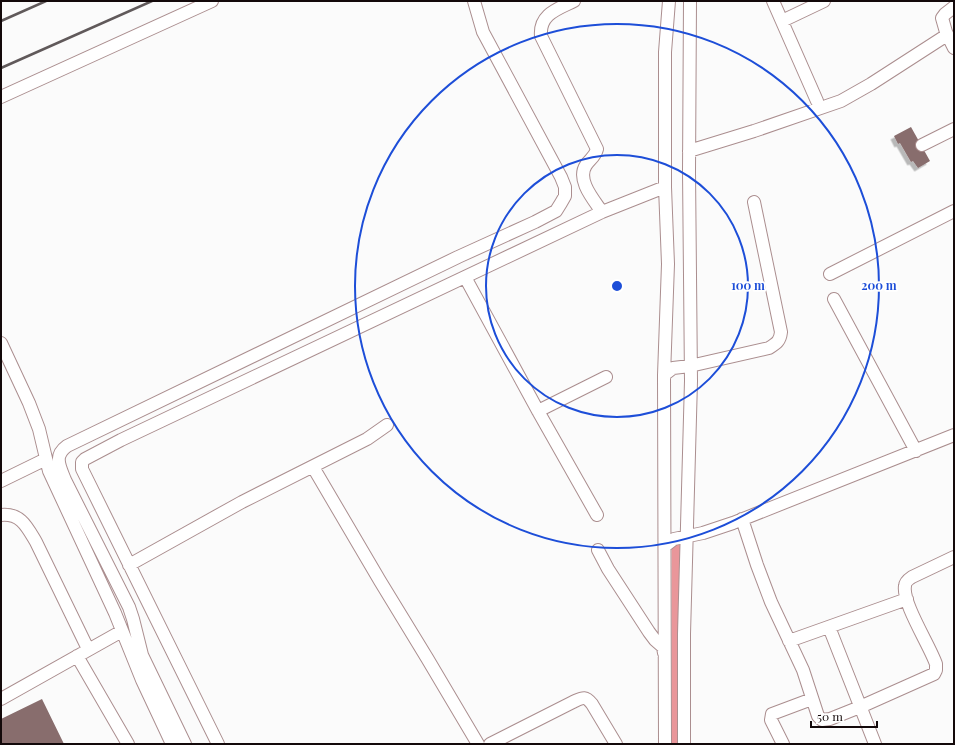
<svg xmlns="http://www.w3.org/2000/svg" width="955" height="745" viewBox="0 0 955 745" font-family="'Playfair Display',serif">
<defs>
<filter id="shadow"><feDropShadow dx="-3.5" dy="3.5" stdDeviation="0" flood-color="#0004"/></filter>
</defs>
<rect width="100%" height="100%" fill="#fbfbfb"/>
<g fill="none" stroke-linecap="round" stroke-linejoin="round">
<path stroke="#e9969a" stroke-width="9" d="M676,545V744"/>
</g>
<path fill="#886d6d" filter="url(#shadow)" d="M911,127L930,161L918,168L913,161L911,162L900,143L898,144L894,136Z
M42,699L64,744H1V719Z"/>
<g fill="none" stroke-linecap="round" stroke-linejoin="round">
<g stroke="#ab8e8f" stroke-width="14">
<path id="minor" d="M574,1C558,9 539,14 541,36L597,149C595,157 590,159 586,165C576,180 594,200 602,212
M773,1L817,101
M954,7L945,14L942,18L946,32L954,48
M782,21L824,1
M1,97L212,1
M922,145L954,129
M689,151L754,131L841,101L871,84L947,35
M830,274L954,211
M465,277L538,411L597,515
M834,299L916,451
M1,343L29,403L39,429L49,471L115,613L142,680L172,744
M664,375L673,368L690,366L769,348C777,343 780,341 781,332L754,202
M538,411L606,377
M313,467L380,581L427,658L478,744
M1,481L46,459
M1,515C21,513 27,527 36,542L88,649
M742,519L757,565L771,602L803,670L818,716L822,720L830,719L860,707L934,674L936,670V664C930,646 902,603 905,586C905,582 909,579 912,577L954,557
M665,546L674,539L703,533L733,523L954,435
M598,550L608,569L649,632L655,640L663,647L664,653
M129,565L242,502L367,439L387,425
M829,627L875,744
M789,641L907,599
M77,656L128,744
M1,699L122,631
M185,744L142,655L133,619L129,607L65,480C60,467 53,456 67,446L458,257L535,222L556,211L561,203L565,196V187L561,177L483,32L474,1
M218,744L82,469V462L85,459L121,440L602,212L665,187
M490,744L573,702C582,698 585,695 592,704L616,744
M665,744L664,375L668,264L665,187V52L669,1
M684,744V634L691,381L689,171L690,1
M783,744L771,720L772,714L812,699"/>
</g>
<use href="#minor" stroke="#fff" stroke-width="12"/>
<path stroke="#60595a" stroke-width="2.5" d="M1,21L46,1
M1,68L152,1"/>
</g>
<g fill="none" stroke="#1d4ed8" stroke-width="2">
<circle cx="617" cy="286" r="131"/>
<circle cx="617" cy="286" r="262"/>
</g>
<circle cx="617" cy="286" r="6" fill="#1d4ed8" stroke="#fff" stroke-width="2"/>
<g font-size="12" text-anchor="middle" font-weight="bold" fill="#1d4ed8" stroke="#fff" stroke-width="3.5" stroke-linejoin="round" paint-order="stroke">
<text x="748" y="290">100 m</text>
<text x="879" y="290">200 m</text>
</g>
<rect width="955" height="745" fill="none" stroke="#13090a" stroke-width="4"/>
<path d="M811 721v6h66v-6" fill="none" stroke="#13090a" stroke-width="2"/>
<text x="817" y="721" font-size="12" fill="#13090a" stroke="#ffffff" stroke-width="3" paint-order="stroke">50 m</text>
</svg>
